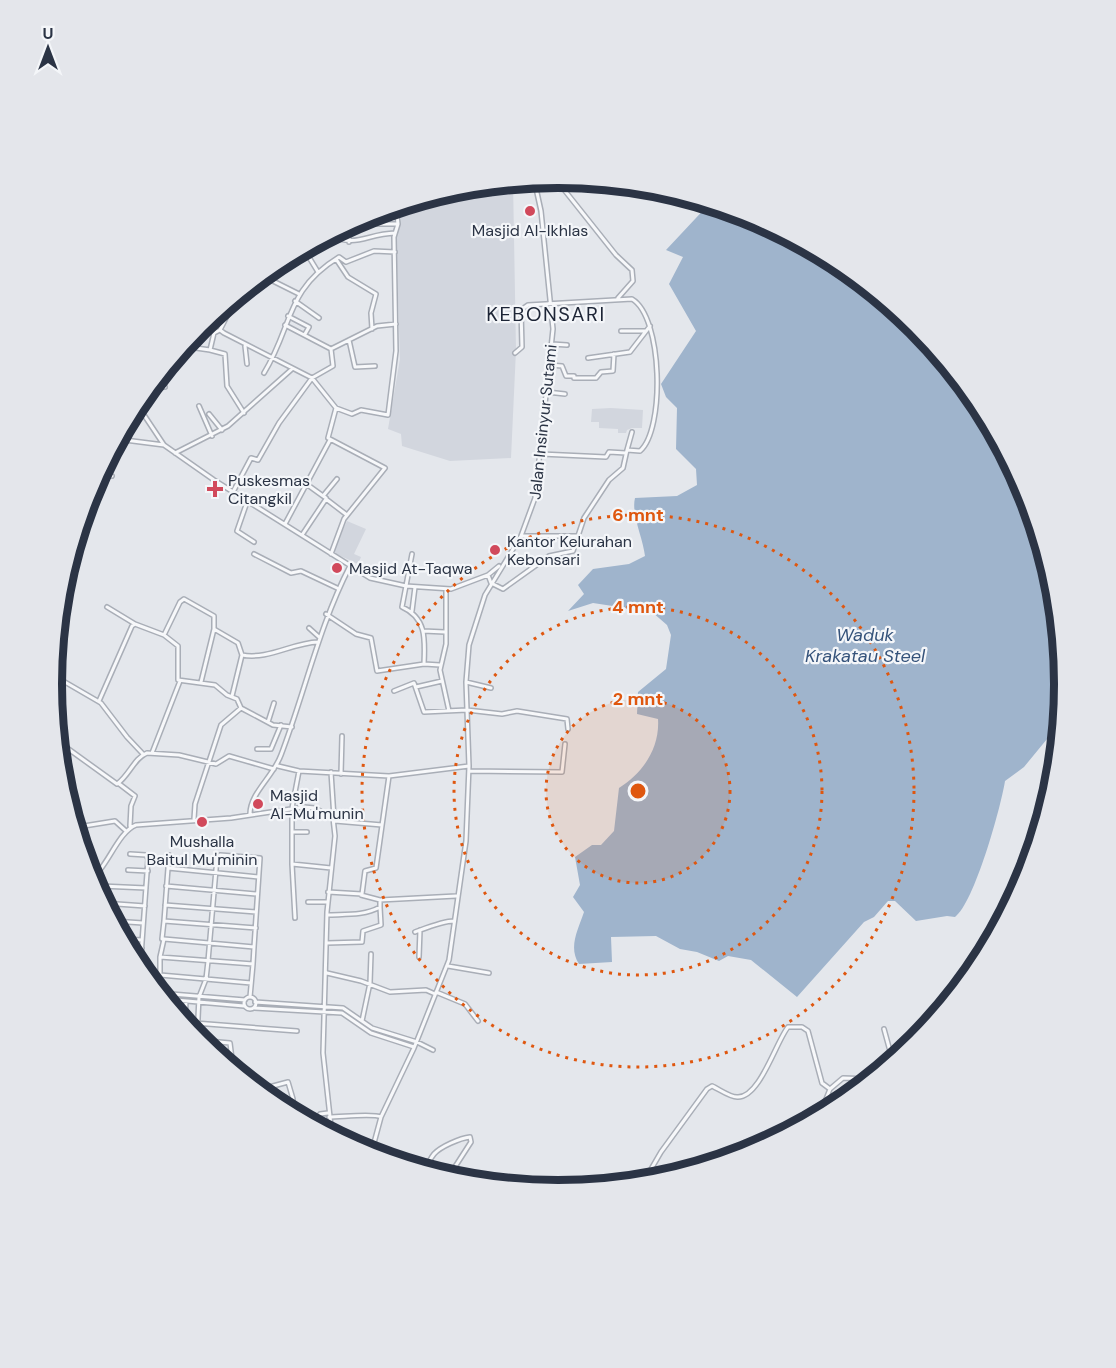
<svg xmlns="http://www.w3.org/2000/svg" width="1116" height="1368" viewBox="0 0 1116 1368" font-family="'DM Sans',sans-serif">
<rect width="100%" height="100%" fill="#e4e7ec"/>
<path fill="#d2d6de" d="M513,181L516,350L511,458L450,461L402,446L401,434L388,429L400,359L396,233L401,219L398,205L459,187Z
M611,408L643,410L642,428H632L627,430L626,433H618V429L599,428V422H591L592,409Z
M347,521L366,529L354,554L361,557L358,564L332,552Z"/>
<path fill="#9fb4cc" d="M710,203L752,216L840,263L917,326L980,403L1027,490L1055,585L1065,684L1061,722L1024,767L1005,781C1001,807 974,904 955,917L947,916L916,921L895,901H888L874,917L864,922L797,997L751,960L728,956L719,961L697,952L680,949L656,936L611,937L612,962L579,964C568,947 578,930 584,912L573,897L580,885L575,857L592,845H601L614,831L619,788C643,773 660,748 658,719L637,714L638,692L666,669L671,635L667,625L652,612L593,603L568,611L584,594L578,585L593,569L629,564L645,556C643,538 631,514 635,498L677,496L697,485L696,469L676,449L677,408L666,397L661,384L696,331L669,284L683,257L666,250Z"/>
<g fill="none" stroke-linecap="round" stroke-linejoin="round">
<g stroke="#a9aeb7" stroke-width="6">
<path id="minor" d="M554,177L616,255L632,270L633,281L618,298
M570,178L584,186L600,181
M349,224V242
M370,224H398
M327,235C359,248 365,234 395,233
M308,246L307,254L318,272
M336,259L348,277L376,294L371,313L372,329
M261,275L299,294
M269,278L280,268L307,254
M238,294L220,330L224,333L312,378L336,408L352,414L361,410L388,415L396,351L394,237L398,224L396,206
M295,301L319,318
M288,316L309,327L305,334
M285,325L331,349L377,326L396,324
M621,331H646
M349,340L355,367L375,366
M552,344L567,345
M182,346L210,350L214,333L220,330
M245,346L247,364
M210,350L225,354L227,386L244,413
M588,358L630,352L650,326
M550,365L562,366L566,376H574V378H596L601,372L613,371L614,354
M264,373C293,326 285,290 339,257L346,262L374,251L395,252
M148,388L165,387
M547,392L565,394
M136,403L164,445L214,480L370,578L406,586L451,589L488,575L499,566
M199,406L212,436
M209,414L222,430
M117,439L164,445
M627,450L632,432
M175,453L228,426L292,369
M541,454L606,457L609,452L626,453
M100,471L112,476
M305,483L323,496
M233,492L251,458L258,460L279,423L312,378L333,366L331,349
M326,498L323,496L337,479
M247,502L237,531L254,542
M285,524L330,440
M302,535L326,499L347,515
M521,536H579
M254,554L291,573L301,571L337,588
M331,554L344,519L385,468L328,438L336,408
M412,554L402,607C427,618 425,640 424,664L440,665
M488,575L491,583L503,589L549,556L573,551L584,518L609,480L623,468L627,450L640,451C665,430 663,317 632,299L528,305L521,310L522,347L515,353
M446,589V644L440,670L449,711
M107,607L135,624
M412,611L415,587
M326,614L356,634L371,638L377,671L424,664
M309,628L319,637
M423,631L445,632
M164,635L178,646V680L215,685L227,695L237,699L241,708L273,725L292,727
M242,655C268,660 292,643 318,642
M201,682L214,629
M466,682L491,688
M51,683L58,678L101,703L127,737L143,754
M416,687L442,681
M394,691L414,683L424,712L467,710L502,714L517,711L567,719L568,729
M99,701L132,626L135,624L164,635L180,602L184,599L214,616V629L238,643L242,655L232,696
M268,722L274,703
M56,740L117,784C129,776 134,758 147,753L179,755L216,764L229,756L274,769
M257,749H271L281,725
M152,753L180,681
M278,766L299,771L389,776L469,766
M469,771L562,772L565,744
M331,772L334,818
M341,774L342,736
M118,783L135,796L131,806L130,826
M250,814C250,793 273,777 281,755C305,692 319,626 350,566
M194,819L195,804L221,725L241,708
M335,821L382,825
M75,831L84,826L115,821L126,831
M293,832H307
M130,854L146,855L148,859L140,970
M169,855L164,921L256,928
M292,864V808L299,771
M168,868L258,877
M128,870L148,871
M91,880C108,866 118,832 136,825L231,818L304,807L315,808L333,818L335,836L327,912L323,1053L332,1135
M93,883L101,879L100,898
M101,886L146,888
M166,886L257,894
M328,892L362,894L365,871L376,868L389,776
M361,895L380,900L456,896
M308,902H327
M103,903L145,906
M165,905L256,912
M327,915C345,914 364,916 380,907V900
M295,918L292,864L331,868
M113,921L143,923
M415,932C426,928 443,921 454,921
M122,939L142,940
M162,939L164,921
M327,943L362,942L363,931L381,925L380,907
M126,947L142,948
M132,957H141
M160,957L164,939L254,947L253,964
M419,957L420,930
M448,966L489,973
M327,973L361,981L390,992L426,990L435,994
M436,992L465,1004L478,1021
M159,993L245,1000
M250,997L253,964L160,957V975L251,983
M244 1003a6 6 0 1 1 12 0a6 6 0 1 1-12 0Z
M164,999L244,1006
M255,1002L343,1008L372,1028L417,1042L433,1050
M254,1008L342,1013L371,1033L414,1047
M362,1021L370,983L371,954
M182,1022L297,1031
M185,1022L186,1001
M884,1029L893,1062
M197,1039L199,997L206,979L208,961L217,858L220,855L260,858L254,947
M197,1040L230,1043L232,1059
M218,1058L232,1059V1069
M243,1078L246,1081
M830,1089L843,1078L872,1079
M258,1090L288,1082L293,1099L274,1104
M329,1117C342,1117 373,1113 381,1117
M307,1122L318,1118L320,1114L328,1113
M371,1154L381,1117L414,1048L449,960L466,841L469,766L466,682L469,645L485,595L521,536L535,498L553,329L541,211L534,179
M422,1170C429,1165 429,1160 434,1154C440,1147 460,1138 470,1137L471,1142L451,1173
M435,1174L451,1173L470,1182
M643,1183L661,1152L707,1089L712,1086C719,1089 731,1098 738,1097C760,1097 776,1042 788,1027H802L808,1031L822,1083L830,1089L819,1117"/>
</g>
<use href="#minor" stroke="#f7f8fa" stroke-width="3"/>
</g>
<circle cx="638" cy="791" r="92" fill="#df570f" fill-opacity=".12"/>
<g fill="none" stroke="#df570f" stroke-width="3" stroke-dasharray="3 6">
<circle cx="638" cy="791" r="92"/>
<circle cx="638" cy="791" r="184"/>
<circle cx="638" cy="791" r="276"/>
</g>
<g fill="#d1495b" stroke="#f4f6f9" stroke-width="2">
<circle cx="530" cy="211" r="6"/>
<path d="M212 480h6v6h6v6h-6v6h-6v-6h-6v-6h6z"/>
<circle cx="495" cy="550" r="6"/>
<circle cx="337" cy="568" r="6"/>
<circle cx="258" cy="804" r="6"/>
<circle cx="202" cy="822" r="6"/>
</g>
<g text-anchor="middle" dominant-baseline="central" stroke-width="4.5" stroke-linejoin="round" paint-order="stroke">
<g font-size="16" fill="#2b3445" stroke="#f4f6f9" text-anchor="start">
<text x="530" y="230" text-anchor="middle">Masjid Al-Ikhlas</text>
<text x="228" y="480">Puskesmas<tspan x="228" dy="18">Citangkil</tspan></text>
<text x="507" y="541">Kantor Kelurahan<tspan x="507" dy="18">Kebonsari</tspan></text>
<text x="349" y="568">Masjid At-Taqwa</text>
<text x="270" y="795">Masjid<tspan x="270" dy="18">Al-Mu'munin</tspan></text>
<text x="202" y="841" text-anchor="middle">Mushalla<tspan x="202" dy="18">Baitul Mu'minin</tspan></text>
</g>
<g font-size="16" fill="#2b3445" stroke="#f4f6f9">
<text transform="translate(543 422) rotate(-84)">Jalan Insinyur Sutami</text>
</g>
<g font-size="18" font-style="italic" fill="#34527a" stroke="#f4f6f9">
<text x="865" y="635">Waduk<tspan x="865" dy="21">Krakatau Steel</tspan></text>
</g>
<g font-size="20" letter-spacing="1.5" fill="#1d2536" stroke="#f4f6f9">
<text x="546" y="314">KEBONSARI</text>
</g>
</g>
<path d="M0 0H1116V1368H0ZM62 684a496 496 0 1 1 992 0a496 496 0 1 1-992 0Z" fill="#e4e6eb" fill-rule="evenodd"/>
<path fill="none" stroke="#2b3445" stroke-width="8" d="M62 684a496 496 0 1 1 992 0a496 496 0 1 1-992 0Z"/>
<circle cx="638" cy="791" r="9" fill="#df570f" stroke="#f4f6f9" stroke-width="3"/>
<g font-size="18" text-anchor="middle" font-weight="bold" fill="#df570f" stroke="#f4f6f9" stroke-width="4.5" stroke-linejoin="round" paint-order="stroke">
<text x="638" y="521">6 mnt</text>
<text x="638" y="613">4 mnt</text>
<text x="638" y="705">2 mnt</text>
</g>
<g transform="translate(48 48)" stroke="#f4f6f9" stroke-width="4.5" paint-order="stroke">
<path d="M0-4.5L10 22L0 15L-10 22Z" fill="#2b3445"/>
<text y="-9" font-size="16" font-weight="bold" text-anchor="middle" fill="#2b3445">U</text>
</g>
</svg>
